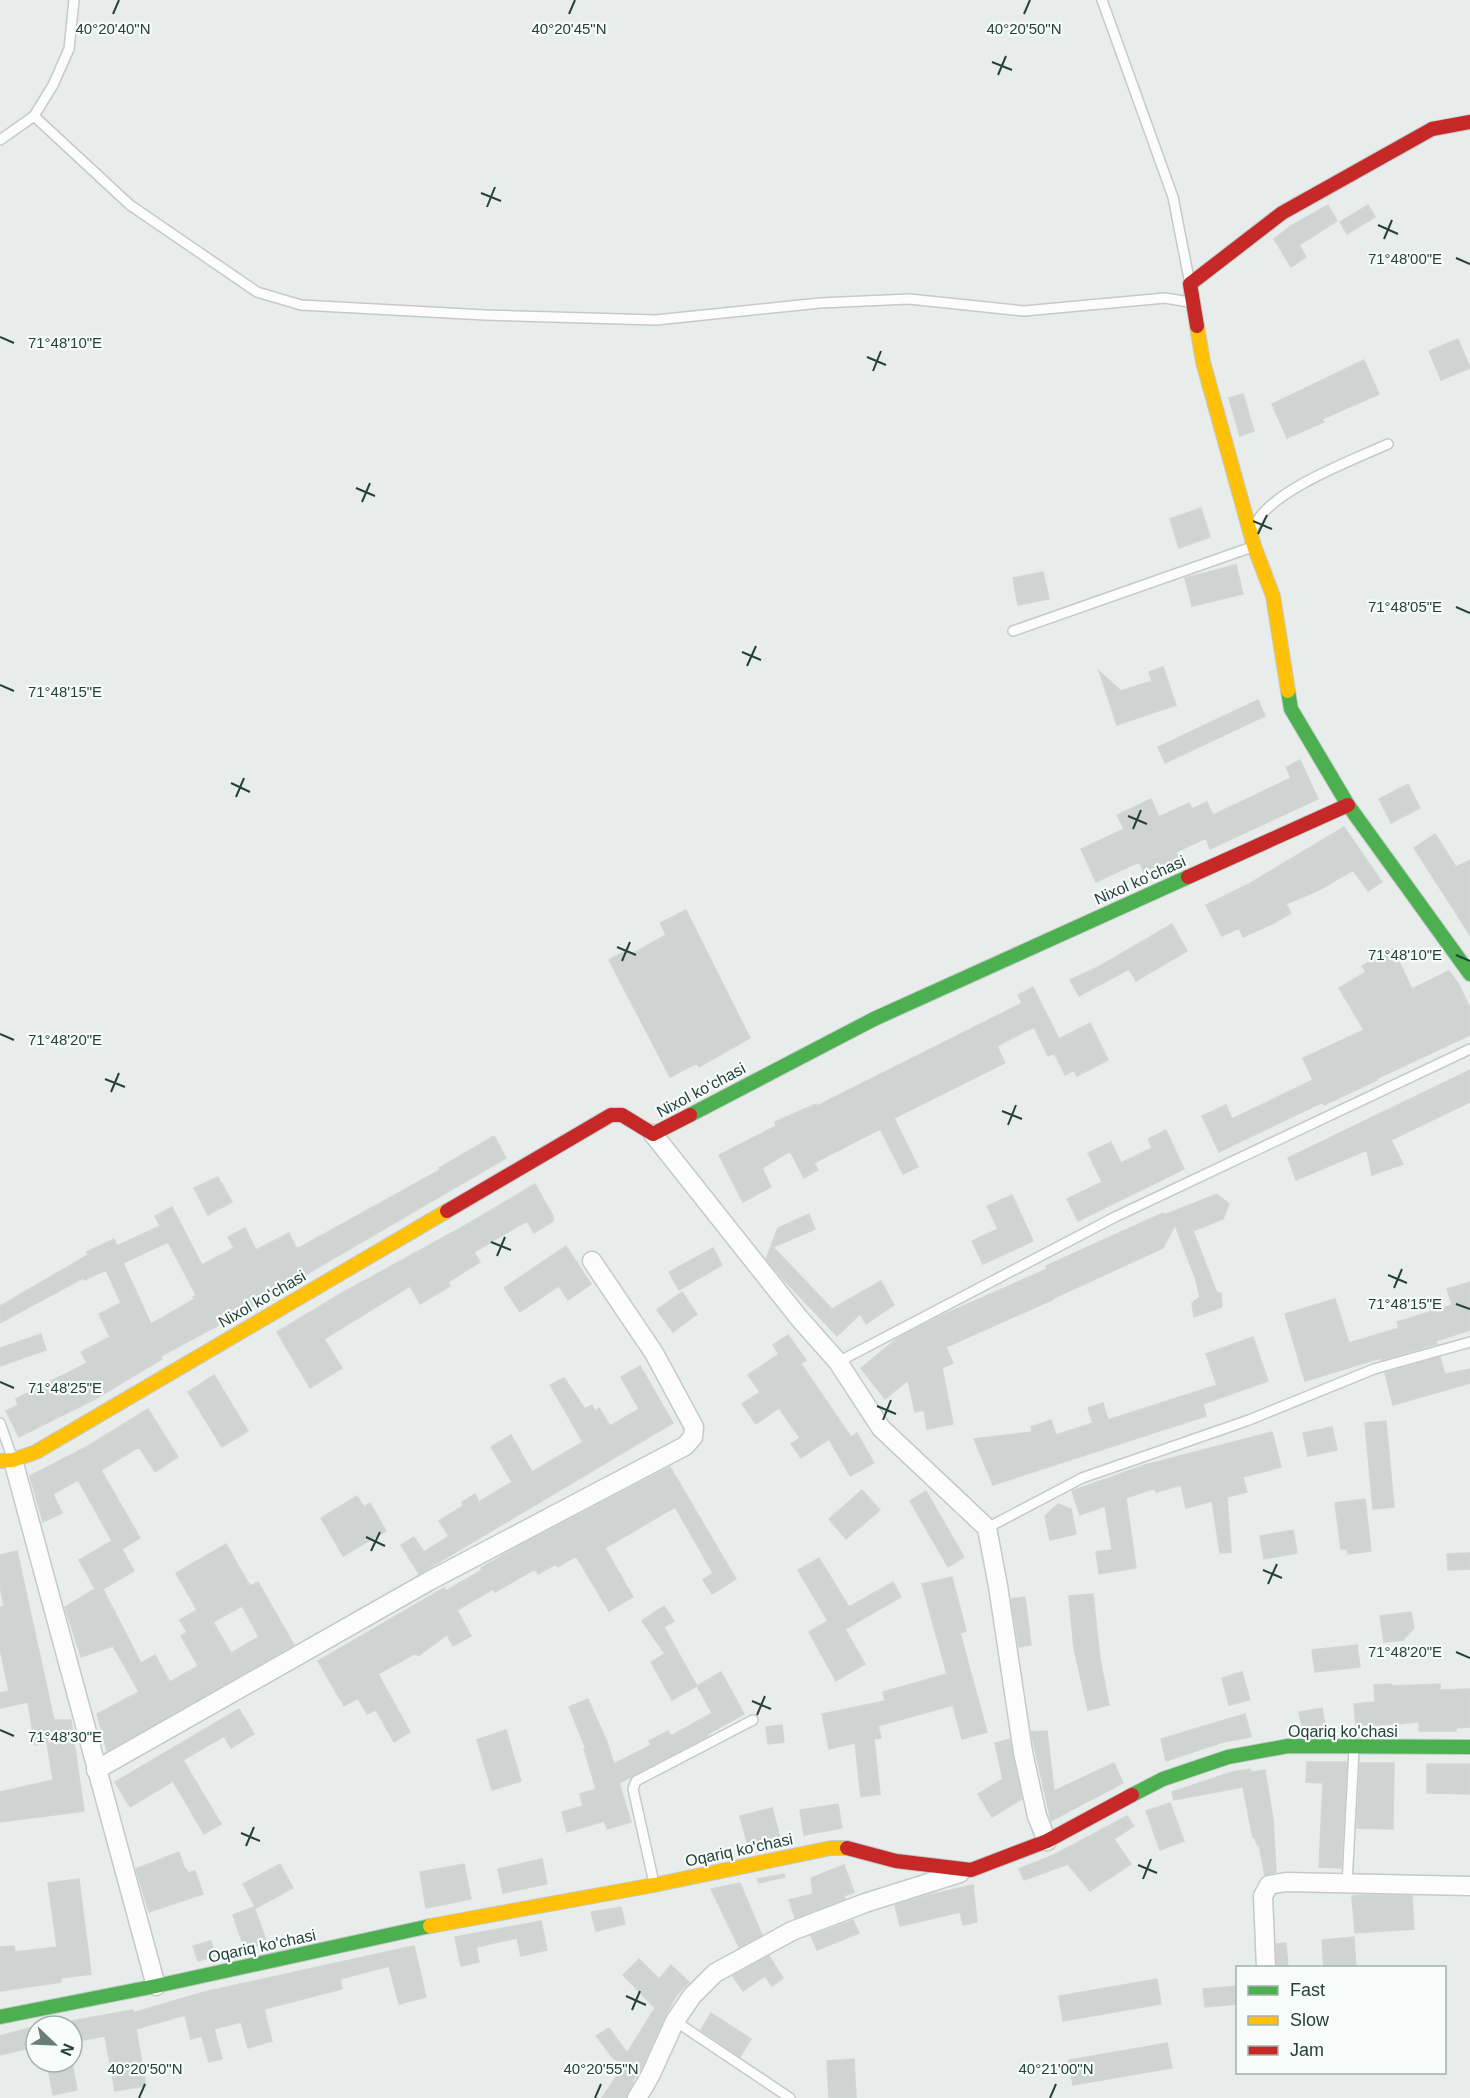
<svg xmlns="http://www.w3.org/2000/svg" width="1470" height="2098" viewBox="0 0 1470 2098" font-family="Arial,sans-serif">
<rect width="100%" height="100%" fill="#e8edeb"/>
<path fill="#cfd4d2" stroke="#d1d6d4" stroke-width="1.5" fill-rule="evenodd" d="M1328,205L1337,221L1299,245L1306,257L1291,267L1274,239L1291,226Z
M1368,205L1375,217L1347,234L1340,222Z
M1458,339L1470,368L1441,380L1429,351Z
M1364,360L1379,394L1322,419L1324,422L1287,438L1272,404Z
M1243,394L1254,431L1240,436L1229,398Z
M1201,508L1210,537L1179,548L1170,519Z
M1236,565L1243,594L1192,606L1185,578Z
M1043,572L1049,599L1018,605L1013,578Z
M1163,667L1176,705L1117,725L1099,671L1121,691L1152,681L1149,672Z
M1258,700L1265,716L1165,763L1158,747Z
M1300,760L1318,799L1210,849L1206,838L1176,852L1179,861L1146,876L1139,862L1096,882L1081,849L1124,829L1117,815L1151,799L1159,817L1189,803L1192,809L1207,802L1213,815L1291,778L1286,767Z
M1408,784L1420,808L1391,823L1379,799Z
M1344,827L1382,882L1368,891L1353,870L1319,890L1286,904L1291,913L1272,924L1243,937L1239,928L1222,936L1206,905L1249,884Z
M1435,834L1456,867L1470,860V935L1414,848Z
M686,910L750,1038L699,1067L697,1063L670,1077L609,960L627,950L630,955L666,935L660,923Z
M1172,924L1187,951L1136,981L1129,969L1079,996L1070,980L1100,966Z
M1393,949L1412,989L1449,971L1459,985L1470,1008V1035L1376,1079L1377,1080L1324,1105L1323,1102L1219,1152L1202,1116L1226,1105L1232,1119L1313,1080L1303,1058L1364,1030L1339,988L1366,972L1362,966Z
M1033,987L1059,1039L1090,1023L1108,1060L1077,1076L1074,1070L1065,1075L1054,1053L1048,1056L1034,1027L997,1046L1005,1063L894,1118L918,1167L903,1174L880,1129L814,1163L818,1170L804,1178L790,1151L762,1168L771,1187L743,1202L719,1155L776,1126L775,1122L816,1104L817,1106L1022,1003L1018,995Z
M1470,1070V1102L1391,1140L1403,1164L1372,1175L1367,1150L1296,1180L1288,1158Z
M1166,1130L1184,1169L1078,1221L1067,1199L1102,1182L1088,1153L1111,1142L1121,1163L1152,1148L1148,1139Z
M494,1136L506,1158L228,1320L161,1356L162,1359L95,1399L19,1437L6,1411L18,1405L16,1399L87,1363L81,1352L110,1337L99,1314L121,1303L106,1270L84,1280L83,1278L0,1323V1306L88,1255L87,1252L114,1239L117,1246L160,1226L155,1216L172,1207L202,1265L234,1248L228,1237L245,1228L256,1250L289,1233L297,1249L440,1170L439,1168ZM168,1242L196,1295L193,1297L195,1299L151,1324L123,1263Z
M218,1177L232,1202L208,1215L194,1188Z
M535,1184L553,1216V1221L534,1233L527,1221L474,1252L480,1262L448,1282L450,1286L420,1304L410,1286L324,1339L342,1368L310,1388L277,1332L342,1293L466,1225Z
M1217,1194L1229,1204L1223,1219L1193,1231L1217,1293H1221L1222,1307L1194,1317L1192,1303L1200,1297L1196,1280L1175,1225L1163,1248L1054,1298V1299L946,1347L953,1363L942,1368L953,1424L927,1429L924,1410L915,1412L908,1380L885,1399L861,1368L898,1338L943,1315L1047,1269L1046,1266L1163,1213L1164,1215Z
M1012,1195L1033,1241L983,1264L972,1241L998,1229L987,1206Z
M809,1214L815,1229L773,1247L832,1309L881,1281L894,1305L866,1324L860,1314L837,1336L783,1279L766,1259L778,1228Z
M566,1246L591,1284L568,1300L559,1286L520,1312L504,1288Z
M713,1248L722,1265L679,1290L669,1272Z
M1470,1282V1330L1436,1341L1437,1344L1381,1360V1358L1305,1381L1285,1314L1335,1299L1349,1343L1399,1328L1397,1322L1452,1305L1447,1289Z
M682,1292L697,1314L673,1332L657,1310Z
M41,1334L46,1350L0,1366V1348Z
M788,1335L806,1360L801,1364L851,1437L857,1433L874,1463L850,1476L829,1439L801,1458L791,1444L800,1438L779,1408L756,1424L742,1404L760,1392L748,1375L779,1354L773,1345Z
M1253,1337L1268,1381L1203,1404L1206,1416L993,1485L974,1439L1032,1432L1031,1427L1051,1420L1056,1435L1093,1423L1088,1408L1103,1403L1108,1420L1217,1385L1206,1354Z
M1440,1357L1445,1374L1470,1369V1383L1393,1405L1385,1373Z
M640,1366L673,1423L419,1574L401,1545L414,1537L424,1552L449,1536L439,1521L463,1506L462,1502L475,1494L479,1502L512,1482L491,1447L511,1435L532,1472L583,1442L550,1385L564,1378L585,1409L592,1405L595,1411L599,1408L610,1426L639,1409L621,1377Z
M214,1375L248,1431L222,1447L188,1392Z
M148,1409L178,1457L155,1472L139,1447L101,1470L140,1538L122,1549L134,1571L103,1589L141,1663L155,1655L170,1682L198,1666L181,1636L187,1632L180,1620L197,1610L176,1573L226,1544L250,1586L258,1582L294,1645L107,1751L97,1714L139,1692L113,1646L81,1657L65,1607L95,1589L79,1560L112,1541L78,1480L53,1494L62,1513L43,1522L30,1476L88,1446ZM242,1606L259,1637L231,1653L213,1622Z
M1386,1421L1394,1507L1373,1509L1365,1423Z
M1332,1427L1337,1450L1308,1456L1303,1433Z
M1272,1432L1281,1467L1243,1477L1247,1492L1227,1497L1231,1552L1220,1553L1212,1501L1186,1508L1181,1485L1156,1492L1155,1488L1126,1498L1136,1568L1099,1574L1096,1552L1112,1550L1105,1506L1080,1515L1072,1491L1145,1465Z
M670,1467L736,1579L712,1594L703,1580L713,1573L675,1507L605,1548L633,1597L609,1611L576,1556L558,1567L556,1564L538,1574L535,1569L495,1592L493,1589L457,1610L471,1636L453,1646L447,1635L418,1656L416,1653L378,1674L410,1732L394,1742L376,1710L367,1714L358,1698L344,1706L318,1661L444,1588L446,1591L482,1570L481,1568L523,1544Z
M862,1490L880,1510L846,1539L829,1519Z
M926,1491L964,1557L948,1567L910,1501Z
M357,1496L364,1507L370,1503L386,1531L343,1556L321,1518Z
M1365,1499L1371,1551L1348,1554L1347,1549H1341L1335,1503Z
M1058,1504L1071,1509L1076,1534L1050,1540L1045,1516Z
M1293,1530L1297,1553L1264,1559L1260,1536Z
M17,1551L54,1720H71L84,1811L0,1822V1792L53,1780L47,1743L35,1745L28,1702L0,1708V1693L9,1691L0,1649V1607L4,1606L0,1586V1555Z
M1470,1553V1569L1448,1570L1447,1554Z
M819,1558L849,1607L893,1582L901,1597L845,1629L865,1664L836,1681L809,1632L828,1621L798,1570Z
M952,1577L966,1631L960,1633L987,1732L962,1739L953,1705L878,1726L881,1738L874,1739L880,1794L861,1797L855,1743L829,1749L822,1714L885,1701L883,1692L947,1674L922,1584Z
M1093,1594L1100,1659L1109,1705L1088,1710L1074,1649L1069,1596Z
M1025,1597L1031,1645L1019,1647L1011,1599Z
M664,1606L674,1621L664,1627L697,1686L672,1700L651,1662L665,1654L642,1621Z
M1411,1612L1414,1628L1403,1640L1384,1642L1380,1616Z
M1357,1645L1360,1667L1315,1672L1312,1650Z
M721,1672L744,1714L708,1734V1736L619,1783L631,1822L607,1829L604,1821L567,1832L562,1812L583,1806L580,1794L596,1789L584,1749H586L569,1707L588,1699L607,1742L614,1764L651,1745L649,1741L668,1731L671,1736L712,1713L697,1686Z
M1242,1672L1250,1700L1229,1705L1222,1678Z
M1391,1684L1392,1686L1440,1684V1690L1470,1689V1727L1456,1728V1731H1419V1722L1356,1727L1354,1704L1375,1702L1374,1685Z
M1322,1708L1326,1730H1303L1299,1712Z
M239,1709L254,1734L231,1748L224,1736L183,1760L221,1824L204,1834L173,1781L130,1807L115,1782Z
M1245,1714L1251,1737L1223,1742L1166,1761L1161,1739Z
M782,1725L784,1742L768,1744L766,1727Z
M506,1730L521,1781L492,1790L477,1740Z
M1047,1731L1054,1791L1114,1763L1123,1783L1051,1821L1031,1732Z
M1010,1739L1022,1799L992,1817L978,1794L1003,1779L995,1743Z
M1307,1762H1347L1341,1868L1319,1867L1323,1783L1306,1782Z
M1360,1763H1394L1393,1829L1357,1828Z
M1427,1764H1470V1794L1427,1793Z
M1250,1769L1251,1772L1265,1770L1273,1819L1276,1872L1265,1875L1259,1845H1257L1255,1838H1253L1243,1787L1174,1800L1172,1792L1232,1772Z
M1170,1803L1184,1841L1160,1850L1146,1811Z
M838,1804L842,1828L804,1835L800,1810Z
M772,1808L781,1842L749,1849L740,1816Z
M1127,1816L1134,1826L1114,1839L1131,1864L1090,1891L1068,1864L1024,1880L1019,1869L1054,1855Z
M179,1852L185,1870L186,1869L188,1873L195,1871L203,1894L149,1912L136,1869Z
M542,1859L547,1884L503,1893L498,1869Z
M280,1864L293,1888L256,1908L243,1884Z
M464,1864L471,1899L426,1908L420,1872Z
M844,1865L854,1892L844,1896L845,1899L795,1918L789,1900L813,1894L811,1878Z
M784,1874L785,1877L759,1883L757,1879Z
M79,1879L91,1974L61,1978V1982L0,1991V1947L14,1946L15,1952L57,1947L48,1883Z
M740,1883L762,1935L739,1947L711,1889Z
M973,1885L977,1922L963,1925L960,1912L900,1926L895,1905L929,1895Z
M1366,1895L1412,1896L1414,1929L1355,1933L1352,1896Z
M254,1907L267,1943L245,1950L233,1915Z
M621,1907L625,1924L596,1931L591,1912Z
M853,1920L859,1933L817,1950L811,1936Z
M541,1921L547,1950L521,1956L517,1938L476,1947L479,1962L461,1966L455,1937Z
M1354,1937L1356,1968H1324L1322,1940Z
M211,1941L215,1956L198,1961L193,1946Z
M1286,1943L1288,1968H1277L1276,1944Z
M414,1946L426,1997L399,2004L389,1966L340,1979L342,1989L264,2009L272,2041L248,2048L241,2022L214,2029L222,2059L209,2062L202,2036L191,2039L185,2015L136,2029L146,2086L115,2091L105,2036L72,2042V2021L133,2010V2013L204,1992Z
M769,1956L783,1978L772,1986L765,1976L743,1991L733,1976Z
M639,1959L659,1979L671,1965L689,1982L676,1996L665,2016L640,2071L632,2081L633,2082L626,2098H602L624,2065L613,2058L596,2036L609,2028L627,2053L655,2008L623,1975Z
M1157,1979L1161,2004L1063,2021L1059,1996Z
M1238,1986V2004L1205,2007L1203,1989Z
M711,2013L751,2039L740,2057L701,2030Z
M29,2028L34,2047L0,2055V2036Z
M1167,2043L1172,2068L1073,2085L1069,2060Z
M854,2059L856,2098H829L827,2061Z
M47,2062H72L77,2090L53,2095Z"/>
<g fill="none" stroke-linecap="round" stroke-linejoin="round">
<g stroke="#c5cac8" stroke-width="12">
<path id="lane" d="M1102,0L1173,197L1189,279
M34,116L130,205L257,292L301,305L485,315L656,320L820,303L909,299L1024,311L1165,298L1189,302
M0,140L34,116L53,85L69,49L74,0
M1254,527C1268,491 1353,460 1388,444
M1013,631L1252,547
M838,1362L1115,1217L1470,1049
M0,1423L12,1457
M987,1528L1082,1478L1249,1420L1374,1369L1470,1342
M654,1883L633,1789L636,1781L753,1720
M1347,1884L1354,1749
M675,2021L790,2098"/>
</g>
<g stroke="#c5cac8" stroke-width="21">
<path id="street" d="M653,1134L799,1318L838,1362L881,1428L987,1528L998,1586L1023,1752L1037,1816L1047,1841
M13,1460L156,1986
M96,1770L429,1581L685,1446L693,1437L694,1427L654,1353L592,1261
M1266,1968L1263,1896L1269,1885L1286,1882L1470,1886
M637,2098L650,2076L675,2021L692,1996L715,1973L792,1931L865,1903L960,1873"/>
</g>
<g stroke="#c3cbc8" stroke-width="16">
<path id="fast" d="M1288,691L1291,709L1348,805L1470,974
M690,1115L874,1019L1188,877
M1132,1795L1163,1779L1228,1757L1288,1746L1470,1747
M0,2017L156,1986L430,1926"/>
</g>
<g stroke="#c3cbc8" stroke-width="16">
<path id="slow" d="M1197,326L1203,362L1254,546L1273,596L1288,691
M0,1461L13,1460L36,1452L447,1211
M430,1926L654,1885L831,1848H847"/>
</g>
<g stroke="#c3cbc8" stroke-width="16">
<path id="jam" d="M1197,326L1190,284L1282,213L1432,129L1470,122
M1188,877L1348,805
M447,1211L611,1115H622L653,1134L690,1115
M847,1848L896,1861L971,1870L1047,1841L1132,1795"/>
</g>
<use href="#lane" stroke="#fcfcfc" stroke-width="9"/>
<use href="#street" stroke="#fcfcfc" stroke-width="18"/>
<use href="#fast" stroke="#4caf50" stroke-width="14"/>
<use href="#slow" stroke="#ffc107" stroke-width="14"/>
<use href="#jam" stroke="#c62828" stroke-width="14"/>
</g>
<path fill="none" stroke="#24423a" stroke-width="2" d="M113,14L119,0M569,14L575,0M1024,14L1030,0M992,62L1012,70M998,75L1006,56M481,193L501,201M487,207L495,187M1378,225L1398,234M1384,239L1392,220M1456,258L1470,264M0,337L14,343M867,357L886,365M873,371L881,351M356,488L375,496M362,502L370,483M1253,521L1272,529M1258,534L1267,515M1456,607L1470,613M742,652L761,660M747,666L756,646M0,685L14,691M231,783L250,792M236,797L244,778M1128,816L1147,824M1133,829L1141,810M617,947L636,955M1456,955L1470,961M622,961L630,942M0,1034L14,1040M105,1079L125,1087M111,1092L119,1073M1002,1111L1022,1119M1008,1125L1016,1105M491,1242L511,1250M497,1256L505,1237M1388,1275L1407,1283M1394,1288L1402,1269M1456,1304L1470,1309M0,1382L14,1388M877,1406L896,1414M883,1420L891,1400M366,1537L385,1546M371,1551L380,1532M1263,1570L1282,1578M1268,1584L1277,1564M1456,1652L1470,1658M752,1701L771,1709M757,1715L765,1696M0,1730L14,1736M241,1833L260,1841M246,1846L254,1827M1138,1865L1157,1873M1143,1879L1151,1859M626,1996L646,2005M632,2010L640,1991M139,2098L145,2084M595,2098L601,2084M1050,2098L1056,2084"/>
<g text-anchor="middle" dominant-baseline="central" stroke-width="4.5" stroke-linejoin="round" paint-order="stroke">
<g font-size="16" fill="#24423a" stroke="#f7fbf9">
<text transform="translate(1140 880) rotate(-24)">Nixol koʻchasi</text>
<text transform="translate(701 1090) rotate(-28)">Nixol koʻchasi</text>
<text transform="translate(262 1299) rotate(-30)">Nixol koʻchasi</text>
<text x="1343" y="1731">Oqariq ko'chasi</text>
<text transform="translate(739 1850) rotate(-12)">Oqariq ko'chasi</text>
<text transform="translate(262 1946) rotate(-12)">Oqariq ko'chasi</text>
</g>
</g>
<g font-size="15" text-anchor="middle" fill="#24423a" stroke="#f7fbf9" stroke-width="4.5" stroke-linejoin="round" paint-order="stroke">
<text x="113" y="34">40°20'40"N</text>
<text x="569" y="34">40°20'45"N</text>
<text x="1024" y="34">40°20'50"N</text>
<text x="1405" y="264">71°48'00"E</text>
<text x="65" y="348">71°48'10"E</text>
<text x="1405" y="612">71°48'05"E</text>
<text x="65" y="697">71°48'15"E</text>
<text x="1405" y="960">71°48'10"E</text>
<text x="65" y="1045">71°48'20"E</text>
<text x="1405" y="1309">71°48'15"E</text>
<text x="65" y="1393">71°48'25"E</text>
<text x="1405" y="1657">71°48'20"E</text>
<text x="65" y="1742">71°48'30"E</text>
<text x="145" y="2074">40°20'50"N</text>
<text x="601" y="2074">40°20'55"N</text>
<text x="1056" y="2074">40°21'00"N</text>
</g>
<rect x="1236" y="1966" width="210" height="108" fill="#f7fbf9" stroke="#a3b1ad" stroke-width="1.5"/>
<rect x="1248" y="1986" width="30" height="9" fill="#4caf50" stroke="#a3b1ad" stroke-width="1.5"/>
<text x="1290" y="1996" font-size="18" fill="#24423a">Fast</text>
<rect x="1248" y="2016" width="30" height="9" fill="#ffc107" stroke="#a3b1ad" stroke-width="1.5"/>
<text x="1290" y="2026" font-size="18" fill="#24423a">Slow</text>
<rect x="1248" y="2046" width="30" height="9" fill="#c62828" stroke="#a3b1ad" stroke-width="1.5"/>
<text x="1290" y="2056" font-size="18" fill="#24423a">Jam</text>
<g transform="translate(54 2044) rotate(113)"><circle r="28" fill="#f7fbf9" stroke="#a3b1ad" stroke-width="1.5"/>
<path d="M0-4.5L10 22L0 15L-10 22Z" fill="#697e78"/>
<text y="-9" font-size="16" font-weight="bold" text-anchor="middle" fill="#24423a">N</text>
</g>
</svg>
